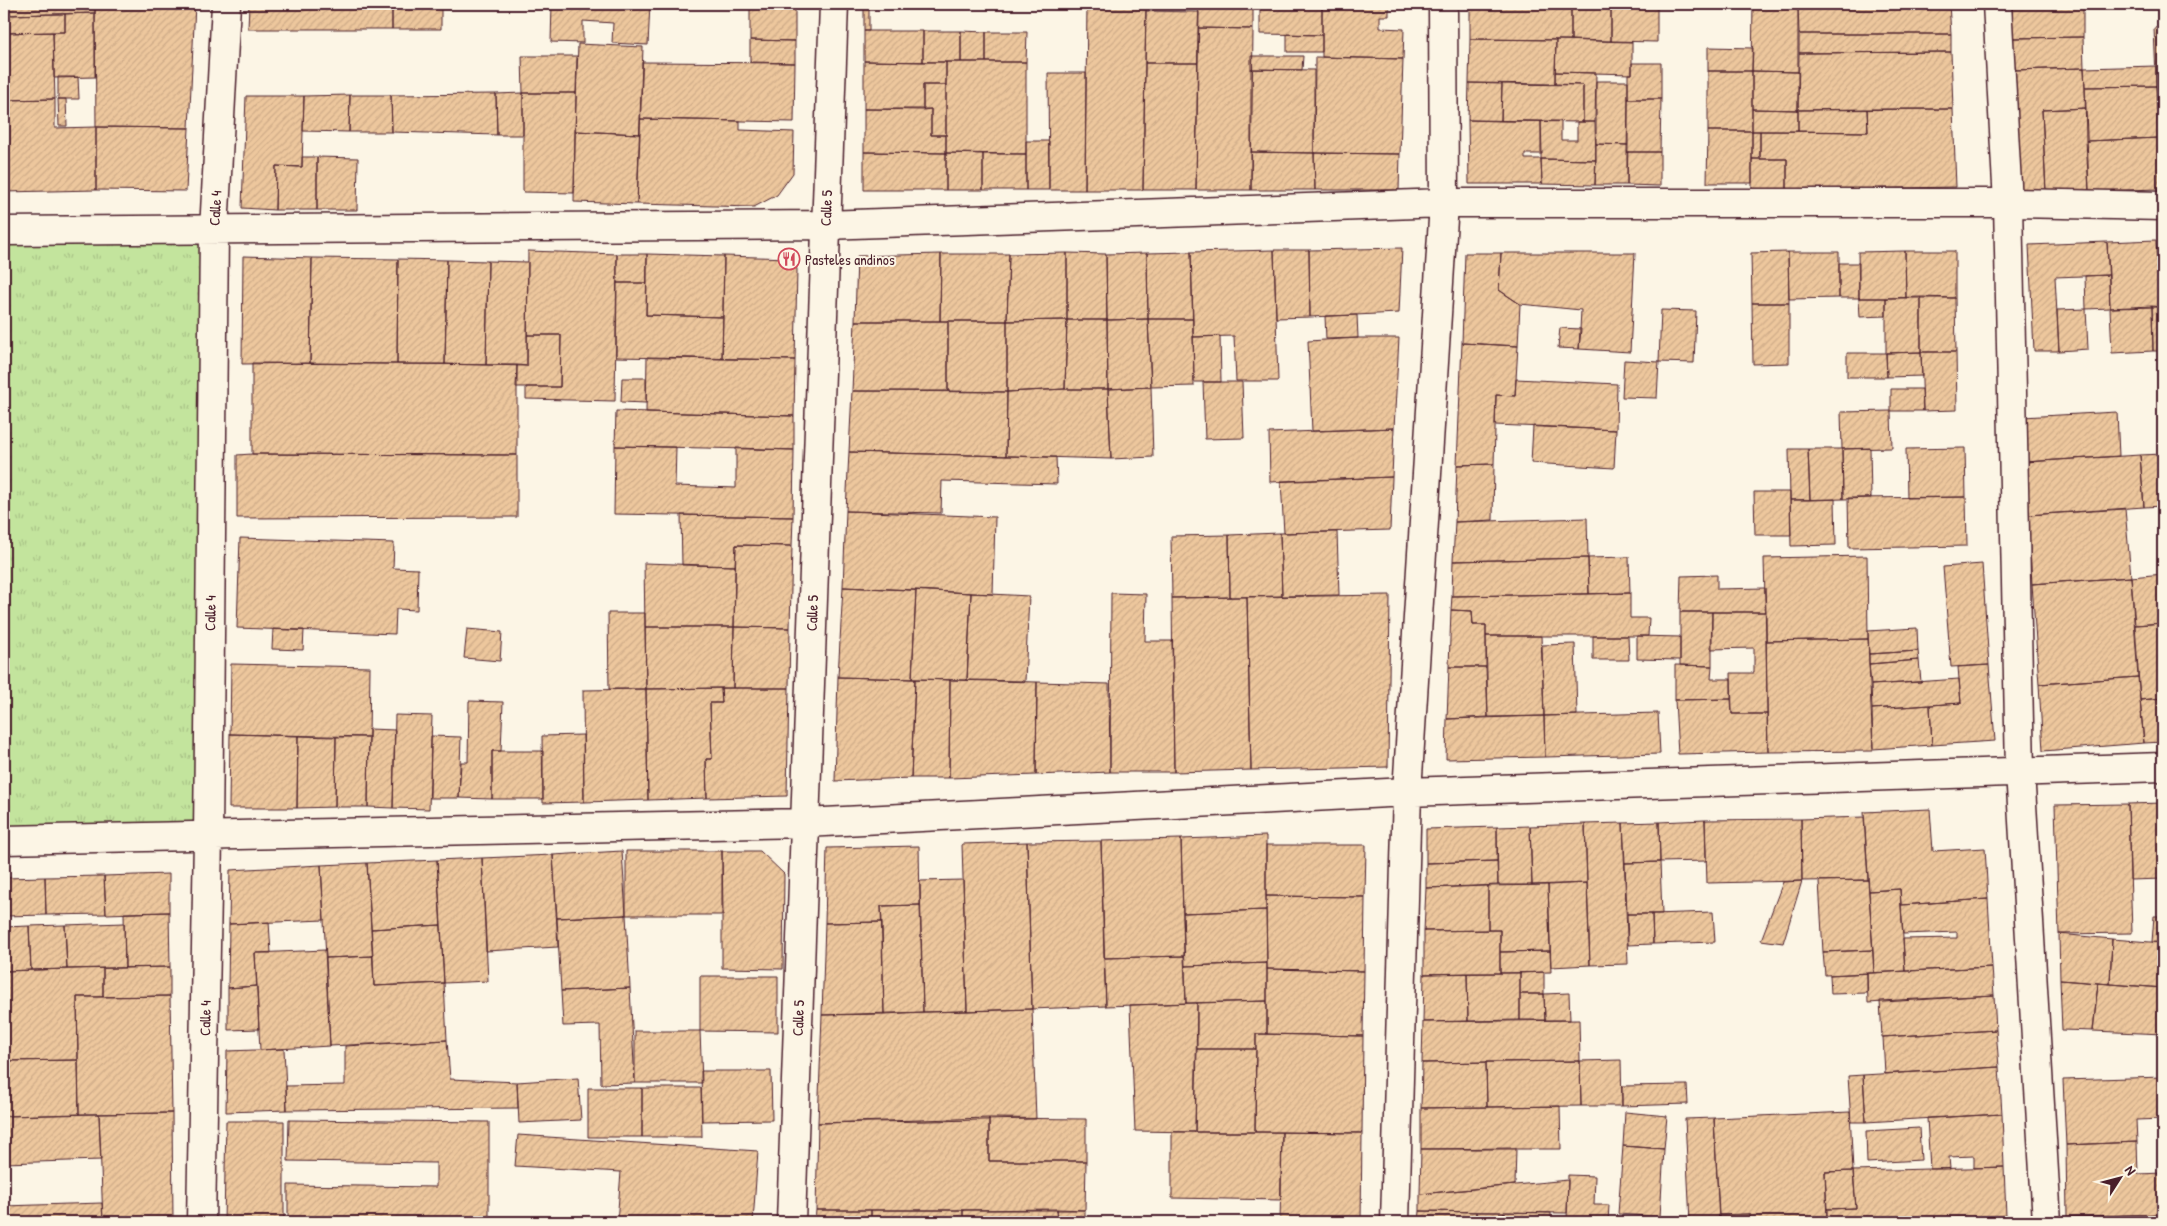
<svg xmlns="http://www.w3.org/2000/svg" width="2167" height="1226" viewBox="0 0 2167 1226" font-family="'Patrick Hand',sans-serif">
<defs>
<pattern id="park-tufts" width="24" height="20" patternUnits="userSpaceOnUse" patternTransform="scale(1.25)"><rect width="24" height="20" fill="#c3e49d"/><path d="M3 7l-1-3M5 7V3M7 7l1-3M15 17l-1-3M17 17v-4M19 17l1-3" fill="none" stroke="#a9c387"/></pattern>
<pattern id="building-hatch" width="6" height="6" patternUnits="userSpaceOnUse" patternTransform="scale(1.25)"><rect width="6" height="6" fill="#edc79d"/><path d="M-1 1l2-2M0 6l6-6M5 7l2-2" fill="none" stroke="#cdaa87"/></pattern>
</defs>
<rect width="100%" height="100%" fill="#fcf5e5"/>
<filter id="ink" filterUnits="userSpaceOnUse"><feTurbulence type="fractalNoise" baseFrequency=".02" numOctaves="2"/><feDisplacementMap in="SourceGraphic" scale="10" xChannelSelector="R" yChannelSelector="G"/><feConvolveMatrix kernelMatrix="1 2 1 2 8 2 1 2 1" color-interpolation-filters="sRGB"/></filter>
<g filter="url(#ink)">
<path fill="url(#park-tufts)" stroke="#868264" d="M4,231H214L208,837L4,840Z"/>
<path fill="url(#building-hatch)" stroke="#4a1f2b" d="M4,4H95V13L4,15Z
M95,4H195L189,128L96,127Z
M249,4H392V29H248Z
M392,4H441V29H392Z
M552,4H650L648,45L612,43L613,23L583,21V43L551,42Z
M750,4H795V41L750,40Z
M864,4H869V31H864Z
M1087,4H1146L1143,190H1085Z
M1199,4H1253V29L1198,28Z
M1260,4H1322V35L1260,34Z
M1322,4H1389V16H1380V28L1404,29L1403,59L1322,57Z
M1470,4H1571V40L1470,39Z
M1571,4H1611V41L1571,40Z
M1611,4H1657V42L1611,41Z
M1753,4H1798V72L1752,71Z
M1798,4H1949L1951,34H1799Z
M2012,4H2083V37L2013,38Z
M1146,11L1199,12L1198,63H1145Z
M95,13V77L54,78L53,32H65V14Z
M65,14V32L4,33V15Z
M2163,27V152H2159L2154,28Z
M1198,28L1253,29L1251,190H1196Z
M864,31H923V62L864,61Z
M923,31H961V62H923Z
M961,31L986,32V62H961Z
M53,32L55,99L4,100V33Z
M986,32H1027L1026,62H986Z
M1287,34L1322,35V52H1287Z
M1799,34H1951V52L1799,53Z
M2083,37L2084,68L2013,70V38Z
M1470,39L1556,40L1555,84L1469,83Z
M750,40L795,41V63L750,62Z
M1556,40L1632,42V74L1555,72Z
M578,44L643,47L640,134L575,131Z
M1708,47L1753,48L1752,71H1708Z
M1951,52L1953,109L1798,110L1799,53Z
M522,56H577L576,93H523Z
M1251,56H1303L1302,70L1251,69Z
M1315,57L1403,59L1400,154L1314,153Z
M864,61L946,62V85H923V110L864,109Z
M642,62L795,63L794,122L640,119Z
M946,62H1026V154L946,153Z
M1145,63H1198L1196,190H1143Z
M1632,63H1661V99H1628V74H1632Z
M2156,66V86L2085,87L2084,68Z
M2084,68L2086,108L2042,110L2046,192H2017L2013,70Z
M1251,69L1314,70V153L1251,152Z
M1708,71H1752V131H1708Z
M1752,71L1798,72V110L1752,109Z
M1555,72L1596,73L1595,122H1583V85L1555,84Z
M1048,73H1086L1085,190H1049Z
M58,77H78L79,99H58Z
M1596,81H1628V145L1596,144Z
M1469,83L1502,84L1501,121L1468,120Z
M1502,84L1583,85V122L1501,121Z
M923,85H946V135H931V109L923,110Z
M2156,86L2159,138L2086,141L2085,87Z
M523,93V135H497L496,94Z
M523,93H576L574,193L523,192Z
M496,94L497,135L392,132L391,95Z
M350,95H391L392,132H349Z
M350,95L349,132L303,131L304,96Z
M246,96H304L302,167L276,166L275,210L242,208Z
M55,99V128L96,127V190L4,192V100Z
M58,99H66L67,126H59Z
M1628,99H1661L1660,152H1627Z
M2086,108L2089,191L2046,192L2042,110Z
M864,109H931V135H946V153L864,152Z
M1752,109L1798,110V131H1752Z
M1867,109L1868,132L1798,131V110Z
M1867,109H1953L1956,187L1787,190V159H1760V131L1868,132Z
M640,119L740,121V130L794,132L793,173L777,195L754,207L637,204Z
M1468,120L1541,121L1542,154H1525V159H1541L1542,184H1469Z
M1541,121H1561V140H1577V122H1595L1596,160L1541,159Z
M96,127L189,128L186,191L96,190Z
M575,131L640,134L637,204L574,202Z
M1708,131H1752V183H1707Z
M1752,131H1760V159H1752Z
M2159,138L2160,189L2089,191L2086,141Z
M1026,141H1049V190H1026Z
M1596,144L1628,145L1627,185H1595Z
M864,152L946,153V190H864Z
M1251,152L1314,153L1315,190H1251Z
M1627,152H1660V186L1627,185Z
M2159,152H2163V189H2160Z
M946,153L983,154V190H946Z
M1314,153L1400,154L1399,190H1315Z
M983,154H1026V190H983Z
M302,157H317V210H275L276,166L302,167Z
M317,157L358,158L357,210H317Z
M1541,159L1596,160L1595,185L1542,184Z
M1752,159H1787V190H1752Z
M2156,240L2159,307L2110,308L2107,242Z
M2107,242L2109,275L2055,277L2059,351H2034L2029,245Z
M1402,248L1399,313L1310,317L1309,250Z
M1274,250L1278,381H1236L1234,336L1193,337L1191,252Z
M1274,250H1309L1310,317L1276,318Z
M528,251L617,254L615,401L526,399V387H560L561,335H527Z
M1905,251H1955V298H1906Z
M1905,251L1906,298H1859L1858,252Z
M1191,252L1193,319H1148L1147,253Z
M1788,252H1839V298L1789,299Z
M1788,252L1789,303H1752L1751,253Z
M1067,253V320L1007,321L1009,254Z
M1067,253L1106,254L1107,320H1067Z
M1147,253L1148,319L1107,320L1106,254Z
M1465,253H1501L1499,290L1520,304L1518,346L1462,343Z
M1501,253H1635L1630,352L1579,349L1581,310L1520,304L1499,290Z
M617,254H647V283H617Z
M647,254L724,256L723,317L646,315Z
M941,254L940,321H855L857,256Z
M941,254H1009L1007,321H940Z
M243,256L312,258L310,363L242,364Z
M724,256L790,258L795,260L797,270L795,360L722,359Z
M312,258L398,259L397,364L310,363Z
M398,259L447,260L445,364H397Z
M447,260L488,261L486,365L445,364Z
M488,261L528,262L527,366L486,365Z
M1839,263H1859V298H1839Z
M2109,275L2110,308L2086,309L2085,276Z
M617,283H647L646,315L723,317L722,359L616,357Z
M1921,297V352L1886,353V298Z
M1921,297L1955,298L1956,352H1921Z
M1859,298H1886V316L1860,317Z
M2159,300H2163V351H2153L2152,306L2159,307Z
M1752,303H1789V363L1753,364Z
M2152,306L2153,351L2112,353L2110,308Z
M2086,309L2088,349L2059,351L2057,310Z
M1661,310L1696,311L1694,363L1659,362Z
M1357,315L1358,338L1326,339L1325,316Z
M1148,319L1151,387L1108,389L1107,320Z
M1148,319H1193L1194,386L1151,387Z
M1067,320L1065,389L1007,392V321Z
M1067,320H1107L1108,389H1065Z
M855,321H948V391H852Z
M948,321H1007V392L948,391Z
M1560,328L1581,329L1579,349L1558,348Z
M527,335H561L560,387H516L517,365L527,366Z
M1220,336L1221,382H1194L1193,337Z
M1358,338H1399L1394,428L1312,431L1308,341Z
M1462,343L1518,346L1515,396L1496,395L1494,464L1457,465Z
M1921,352L1922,376L1887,377L1886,353Z
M1921,352H1956L1957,410L1923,411Z
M1847,353H1886L1887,377H1847Z
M647,357L795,360L794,416L646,412Z
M1624,360L1659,362L1657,398L1622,397Z
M252,363L517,365V455L252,454Z
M622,378H646V403L621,402Z
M1516,379L1617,384L1616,430L1495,425L1496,395L1515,396Z
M1203,382H1242L1244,438L1205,439Z
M1151,387L1153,457L1111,459L1108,389Z
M1065,389H1108L1111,459L1006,456L1007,392Z
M1891,389H1922L1923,411H1891Z
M852,391L1007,392L1006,456L849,452Z
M616,411L794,416V450L615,446Z
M1891,411L1892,448L1842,449L1841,412Z
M2117,412L2119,456L2025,462L2022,417Z
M1533,426L1616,430L1614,468L1531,463Z
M1394,428L1392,477L1270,482L1269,433Z
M615,446L676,447L675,486L736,488V448L794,450L793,517L614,514Z
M1870,448L1871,498L1843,499L1842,449Z
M1965,448L1966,497L1907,498L1906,449Z
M1789,449H1808L1810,500H1790Z
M1808,449H1842L1843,499L1810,500Z
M849,452L1056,457L1057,484L942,481L941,513L846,511Z
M252,454L517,455V517L237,518V455Z
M2163,454V506L2144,507L2140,455Z
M2140,455L2144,507L2028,515L2025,462Z
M1494,464L1493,520L1455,522L1457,465Z
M1392,477L1390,530L1284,533L1281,481Z
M1754,492H1790L1791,535H1755Z
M1966,497L1967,546L1849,548L1848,498Z
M1835,499L1836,545L1791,546L1790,500Z
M2125,509L2131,577L2032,584L2028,515Z
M846,511L995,517L993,594L843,587Z
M681,515L793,517L792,546L736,545L735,566L682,565Z
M1587,518L1588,558L1453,561L1455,522Z
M1337,532L1339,595L1282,596L1280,533Z
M1280,533L1282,596L1230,597L1229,535Z
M1229,535L1230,597L1172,598L1171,536Z
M240,538L394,543L393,568L418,569L417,610L396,609L395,634L237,628Z
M736,545L792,546L790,628L734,627Z
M1867,556L1868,639L1766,641L1764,558Z
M1629,557L1630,593L1589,594L1588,558Z
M1588,558L1589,594L1452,596L1453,561Z
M644,563L735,566L734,627H645Z
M1982,564L1989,665L1951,667L1943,567Z
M2163,574V623L2135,625L2131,577Z
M1717,575V589L1765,588L1766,612H1680L1681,576Z
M2131,577L2138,677L2039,684L2032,584Z
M843,587L916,590L912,679L838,677Z
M916,590L971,593L967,680L912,679Z
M971,593L1029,596L1025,681L967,680Z
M1111,593L1146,594L1145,641H1172L1174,772H1110Z
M1630,593V618H1649L1648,636H1486V625H1473L1472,611L1451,610L1452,596Z
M1390,595L1388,767L1251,770L1247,597Z
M1247,597L1251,770L1174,772L1172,598Z
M1451,610L1472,611L1473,625H1486V667H1449Z
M1680,612H1712V666L1680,665Z
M1712,612H1766L1767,714H1732L1731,673H1754V648L1711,649Z
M608,613H645L646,689H609Z
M2163,623V698L2140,700L2135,625Z
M645,627H734L733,688L646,689Z
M734,627L790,628L789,688H733Z
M1917,628L1918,651L1869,654L1868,631Z
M273,629L304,630L303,650L272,649Z
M467,629L502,632L500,661L464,658Z
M1486,636H1541L1544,716L1488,717Z
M1593,636H1628L1629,660H1593Z
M1637,636L1680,637V660L1637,659Z
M1868,639L1873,751L1768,752L1766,641Z
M1575,644L1577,715L1544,716L1542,645Z
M1918,651L1919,660L1869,664V654Z
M1919,660L1921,682L1871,685L1869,664Z
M231,664L370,667L369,737L230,734Z
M1675,665L1712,666L1711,679H1731V699L1675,700Z
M1989,665L1995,741L1932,745L1930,705L1961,703L1958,667Z
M1449,667H1486L1488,717L1447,719Z
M838,677L915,679L911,778L835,781Z
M2138,677L2144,743L2043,751L2039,684Z
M915,679L950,680L949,778H911Z
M1959,679L1961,703L1872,709L1871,685Z
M950,680L1037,682L1036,775L949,778Z
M1037,682L1109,684L1110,772L1036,775Z
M721,688H789L787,796L707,798L706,759H712L710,703H722Z
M721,688L722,703H710L712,759H706L707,798L648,800L646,689Z
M646,689L648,800L584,802L583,690Z
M2163,698V742L2144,743L2140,700Z
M1731,699L1732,714H1767L1768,752L1678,754L1675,700Z
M469,701L503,702L501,751H492V799L459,798L461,762H468Z
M1930,705L1932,745L1873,749L1872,709Z
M1658,713L1660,754L1545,757L1544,716Z
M395,715L432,716L429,809L393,808Z
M1544,716L1545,757L1446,759L1447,719Z
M369,729L395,730L393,808L368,807Z
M230,734L298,736L297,808H229Z
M583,735L584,802L543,803L542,736Z
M298,736L336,737L335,807L297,808Z
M431,736L461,737L459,798H430Z
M336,737H369L368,807H335Z
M492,751H543V799H492Z
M2163,803V879L2130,880L2128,804Z
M2128,804L2132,933L2059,934L2055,805Z
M1930,809L1933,851L1985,848L1988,899L1901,905L1900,889L1869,891L1864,812Z
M1864,817L1868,880L1802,881L1801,819Z
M1801,819L1802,881L1707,883L1705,820Z
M1705,820L1706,861L1660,862L1659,822Z
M1659,822L1660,862L1625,863L1623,823Z
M1623,823L1628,964L1590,965L1585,824Z
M1585,824L1587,883L1532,885L1530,826Z
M1530,826L1532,885H1498L1497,827Z
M1497,827V861L1426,863V829Z
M1266,836V910L1183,913L1181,839Z
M1181,839L1184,956L1104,958L1101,841Z
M1101,841L1106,1006L1032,1009L1027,842Z
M1027,842L1032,1009L967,1011L962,844Z
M1266,845H1366L1365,897L1266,896Z
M919,846L920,905L881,906L882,922L825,923L827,848Z
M622,851L626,915L557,918L553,855Z
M626,851H722L723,915H626Z
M722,851H760L784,874L783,969L722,968Z
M553,855L558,947L486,951L482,858Z
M482,858L488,981L444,983L437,860Z
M437,860L441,925L371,929L367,863Z
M1497,861L1498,885L1426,888V863Z
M1660,862L1662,914H1627L1625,863Z
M367,863L373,956L326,958L321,865Z
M321,865L324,920L229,924L230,870Z
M169,874V912L106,914L104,876Z
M104,876L106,914L46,915L45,877Z
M45,877L46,915L4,916V878Z
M963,880L967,1011L923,1012L920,881Z
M1868,880L1873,950L1823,952L1819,881Z
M1802,881L1783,943L1761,940L1783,882Z
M1587,883L1590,965L1551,967L1548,885Z
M1548,885L1550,951L1500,952V930H1488V886Z
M1488,886V930L1424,931L1426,888Z
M1900,889L1905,971L1874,973L1869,891Z
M1266,896L1365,897L1364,971L1267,969Z
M1988,899L1992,967L1905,971L1903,939L1957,938V932L1903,934L1901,905Z
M920,905L923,1012L884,1014L881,906Z
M1266,910L1267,963L1185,966L1183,913Z
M169,912L170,967L125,968L124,913Z
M1713,912L1715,942L1653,944L1652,914Z
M1627,914H1652L1653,944L1628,945Z
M626,915L630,988L561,991L557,918Z
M2154,916H2163V943L2152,942Z
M269,922L271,953H255L257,986L228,988L229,924Z
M882,922L884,1014L822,1015L825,923Z
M124,923L125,968L67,969L65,925Z
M65,925L67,969L31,970L29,926Z
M441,925L444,983L374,986L371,929Z
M29,926L31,970L4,971V927Z
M1500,930V973L1424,974V931Z
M2059,934L2112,939L2110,984L2060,980Z
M2112,939L2163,943V988L2110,984Z
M325,950L330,1046L260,1050L255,953Z
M1873,950L1874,973L1825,975L1823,952Z
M1550,951L1551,972L1500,973V952Z
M373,956L374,986L444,983L447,1040L330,1046L326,958Z
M1184,956L1186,1003L1106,1006L1104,958Z
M1267,963V1001L1186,1003L1185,966Z
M170,967V996L103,997V968Z
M1992,967L1994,995L1868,1003L1867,973Z
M103,968V997H77L78,1060L4,1061V971Z
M1267,969L1364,971L1363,1036L1267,1034Z
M1544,972V994H1520V973Z
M1467,973H1520V1020L1468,1021Z
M1467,973L1468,1021L1423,1022L1424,974Z
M1867,973V993L1831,994L1830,975Z
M700,976H778V1032L700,1031Z
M2060,980L2098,983L2093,1031L2062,1030Z
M2098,983L2163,988V1034L2093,1031Z
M257,986L259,1029L228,1030V988Z
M630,988L635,1083L601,1084L600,1025L563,1026L561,991Z
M1569,993L1570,1020H1545L1544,994Z
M1520,994H1544L1545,1020H1520Z
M1994,995L1996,1030L1882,1037L1880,1001Z
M170,996L172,1113L79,1114L77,997Z
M1267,1001V1034H1256V1049H1197V1003Z
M1197,1003L1195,1132L1135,1131L1130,1005Z
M1032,1009L1036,1119L818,1123L822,1015Z
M1579,1020L1580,1061L1422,1063L1423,1022Z
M1996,1030L1999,1067L1885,1074L1883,1037Z
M635,1031H700L702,1083H635Z
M1256,1034L1363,1036L1362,1133L1255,1132Z
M447,1040L450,1079L517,1082L518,1108L287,1110L286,1086L345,1085V1046Z
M284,1049L287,1110L226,1112L227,1051Z
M1197,1049H1256L1255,1132H1195Z
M78,1060L79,1114L4,1116V1061Z
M1621,1060L1622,1106H1581L1580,1061Z
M1580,1061L1581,1106L1487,1107L1486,1062Z
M1486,1062L1487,1107L1421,1108L1422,1063Z
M1999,1067L2002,1114L1866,1122L1863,1075Z
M701,1071H771L772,1120L702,1121Z
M1863,1075L1866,1122H1851L1848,1076Z
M2163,1077V1119L2136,1120L2137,1142L2066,1145L2063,1080Z
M578,1078L581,1120L519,1123L517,1082Z
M1687,1085L1688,1104L1622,1106V1086Z
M588,1088H642V1137H588Z
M642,1088H701L702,1137H642Z
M1560,1106L1561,1149H1421V1108Z
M1625,1112L1667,1116L1664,1149L1623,1146Z
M1850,1112L1853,1171L1825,1172L1827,1220L1750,1222V1214L1719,1215L1714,1118Z
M172,1113L173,1222H103L99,1114Z
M99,1114L101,1160L4,1163V1116Z
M2002,1114L2004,1167L1974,1168V1156L1949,1157L1950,1169H1930L1927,1118Z
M989,1118L1086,1119V1161H989Z
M989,1118V1161H1086L1085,1210H816L818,1123Z
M1714,1118L1719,1222H1690L1685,1119Z
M289,1120L489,1122V1222H288V1185L436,1187V1163L288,1161Z
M226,1121H284V1222H224Z
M1919,1128L1921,1160L1867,1163L1866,1131Z
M1172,1132H1282L1281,1200L1172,1198Z
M1282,1132L1362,1133L1361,1222H1280Z
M518,1135L758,1151L753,1222H617L621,1172L515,1166Z
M2137,1142L2138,1174L2163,1173V1214L2067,1217L2066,1145Z
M1623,1146L1664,1149L1660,1217L1618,1214Z
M1516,1148L1515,1185L1420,1194L1421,1149Z
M2004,1167L2006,1216L1894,1219V1222H1827V1209L1856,1208L1853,1171Z
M1853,1171L1856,1208L1827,1209L1825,1172Z
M1568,1175L1595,1176L1594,1205H1609L1608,1222H1567Z
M1568,1180L1567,1213L1420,1211V1194Z
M102,1203L103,1222H4V1206Z
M1057,1209L1085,1210V1222H1058Z
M1057,1209L1058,1222H963V1210Z
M816,1210H871V1222H815Z
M871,1210H963V1222H871Z
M1420,1211L1476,1212V1222H1419Z
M1476,1212H1504V1222H1476Z
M1504,1212L1551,1213V1222H1504Z
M1750,1214V1222H1720L1719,1215Z
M2163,1214V1222H2068L2067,1217Z"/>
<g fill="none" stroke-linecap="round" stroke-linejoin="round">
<g stroke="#4a1f2b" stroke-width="31">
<path id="minor" d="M1997,4L2008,203L2020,771L2047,1222
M4,231L825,225L1444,203H2008L2163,206
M4,840L805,823L1407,792L2163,767
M201,1222L208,837L214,231L226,4
M791,1222L834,4
M1395,1222L1407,792L1444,203L1443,4"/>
</g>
<use href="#minor" stroke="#fcf5e5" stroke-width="28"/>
</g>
</g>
<defs>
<g id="restaurant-ring" transform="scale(1.125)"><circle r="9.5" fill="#fcf5e5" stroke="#d1495b" stroke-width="1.5"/><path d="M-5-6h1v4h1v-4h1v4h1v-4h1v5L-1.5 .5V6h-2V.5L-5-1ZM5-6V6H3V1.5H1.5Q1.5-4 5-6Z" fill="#d1495b"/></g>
</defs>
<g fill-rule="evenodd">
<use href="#restaurant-ring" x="789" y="259"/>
</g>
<g text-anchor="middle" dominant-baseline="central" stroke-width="4" stroke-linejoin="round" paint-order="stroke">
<g font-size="15" fill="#4a1f2b" stroke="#fcf5e5">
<text transform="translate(215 208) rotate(-87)">Calle 4</text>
<text transform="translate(826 208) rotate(-88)">Calle 5</text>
<text transform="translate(210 613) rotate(-89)">Calle 4</text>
<text transform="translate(812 613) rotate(-88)">Calle 5</text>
<text transform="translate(205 1018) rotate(-89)">Calle 4</text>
<text transform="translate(798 1018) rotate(-88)">Calle 5</text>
</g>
<g font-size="15" fill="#4a1f2b" stroke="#fcf5e5" text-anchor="start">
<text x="805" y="259">Pasteles andinos</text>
</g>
</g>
<rect width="2167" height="1226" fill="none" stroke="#fcf5e5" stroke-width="20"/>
<rect x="10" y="10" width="2147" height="1206" fill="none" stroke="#4a1f2b" stroke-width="2" filter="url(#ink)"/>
<g transform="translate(2120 1178) rotate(54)" stroke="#fcf5e5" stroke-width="4" paint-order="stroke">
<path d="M0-4L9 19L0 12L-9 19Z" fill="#4a1f2b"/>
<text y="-8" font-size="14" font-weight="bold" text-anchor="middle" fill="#4a1f2b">N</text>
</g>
</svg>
